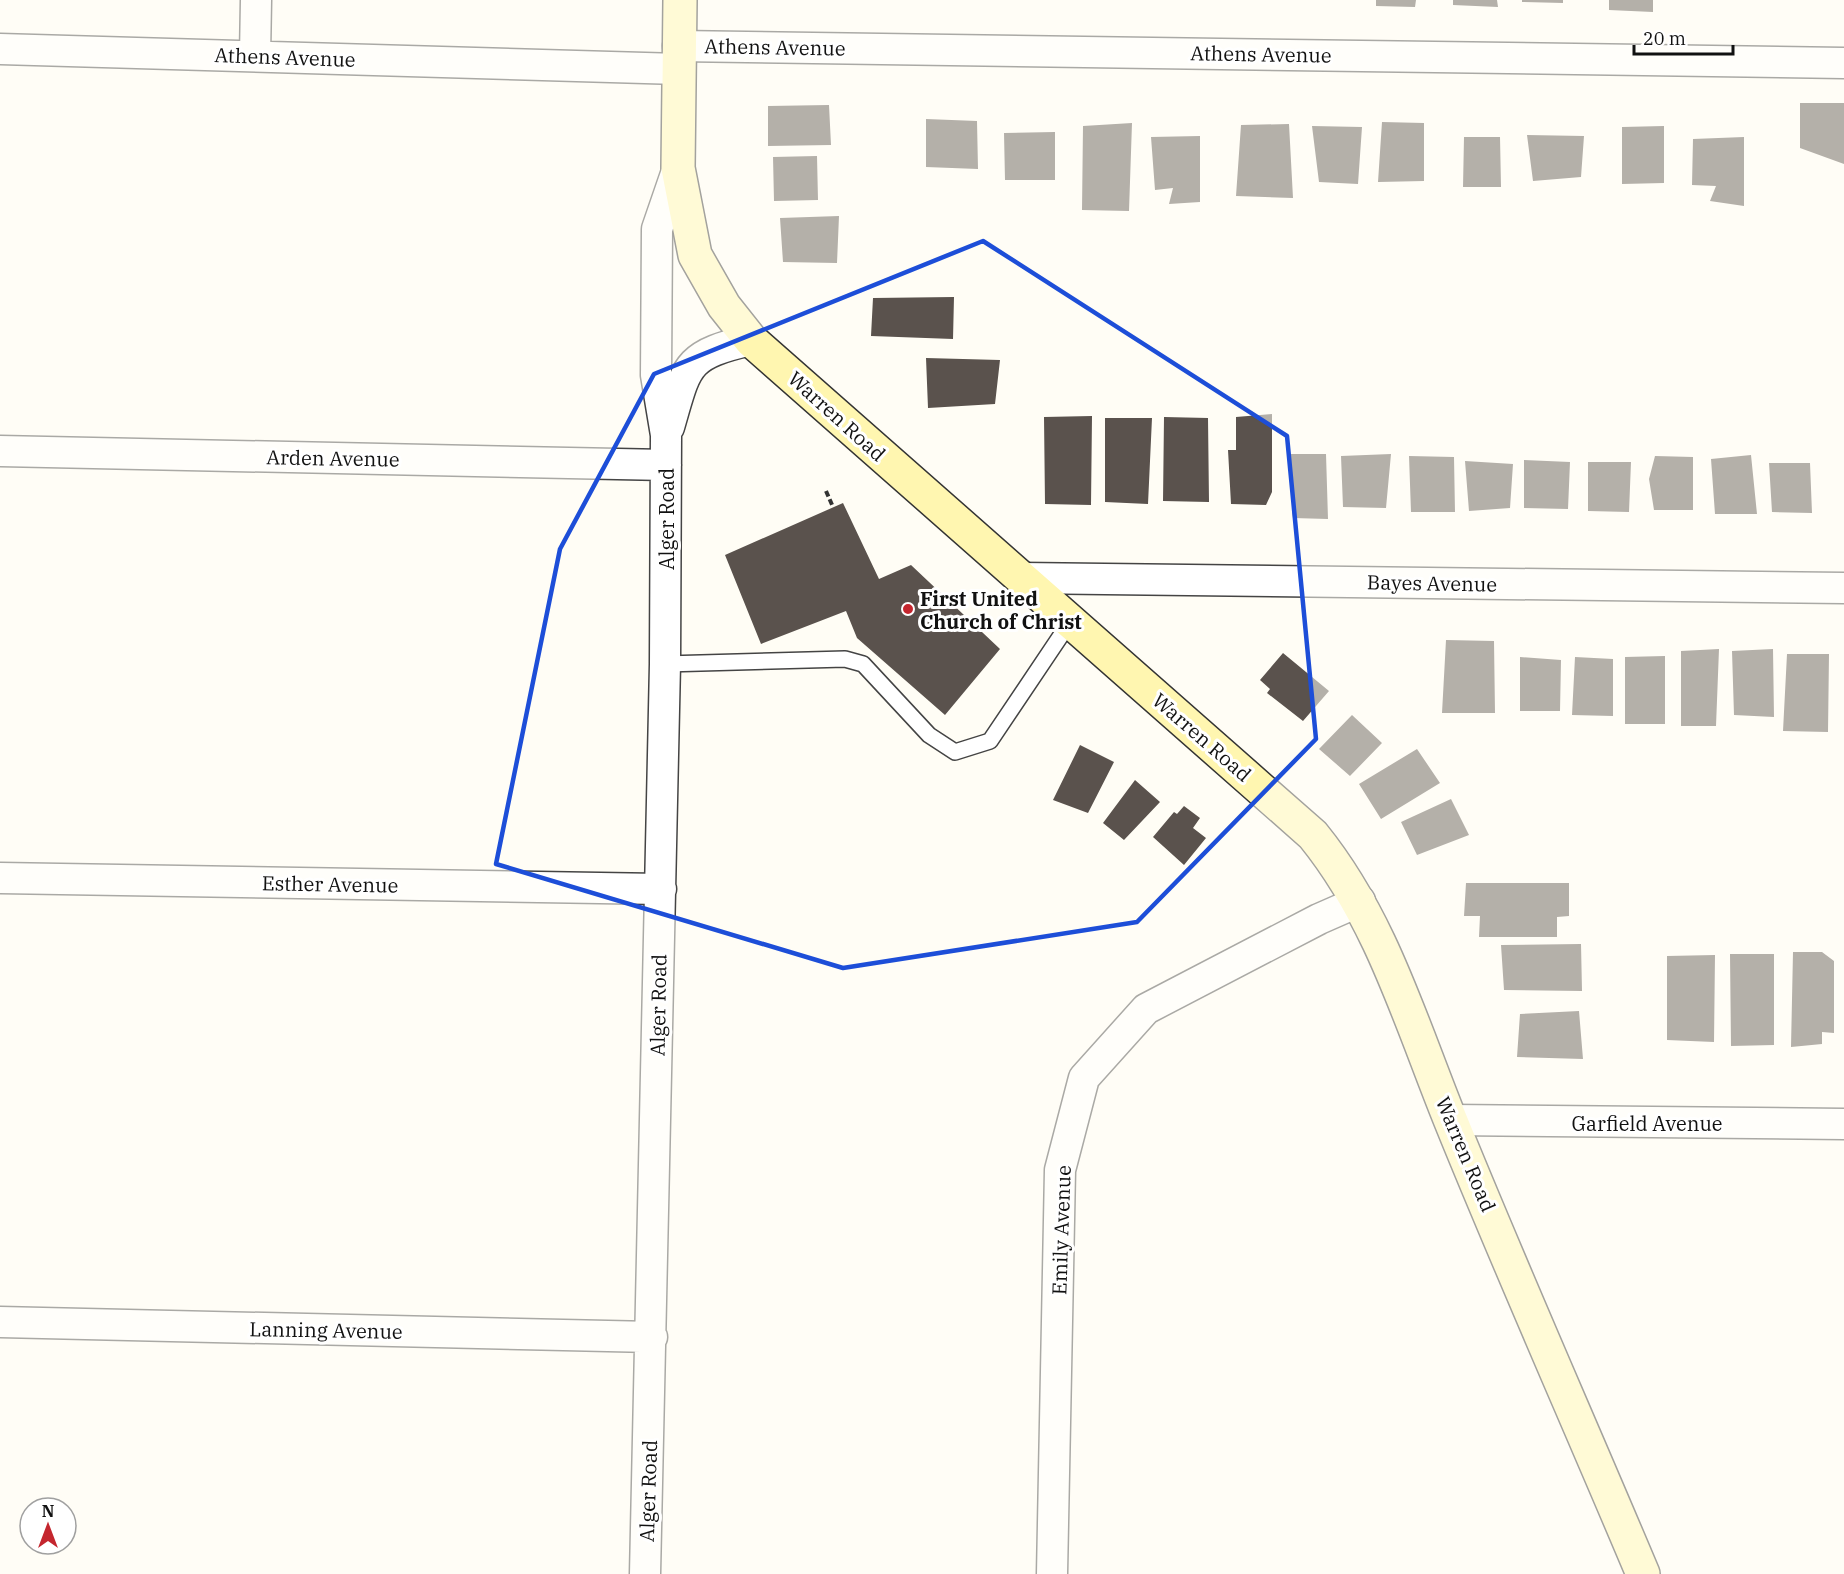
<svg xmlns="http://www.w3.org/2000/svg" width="1844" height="1574" viewBox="0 0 1844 1574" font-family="'IBM Plex Serif',serif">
<rect width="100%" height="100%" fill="#fffdf5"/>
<path fill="#5a524d" d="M1376,0H1416L1415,7L1376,6Z
M1453,0H1497L1498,7L1453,5Z
M1522,0H1563V3L1522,2Z
M1609,0H1653V12L1609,10Z
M1800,103H1844V164L1800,148Z
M829,105L831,145L768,146V106Z
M926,119L977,121L978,169L926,167Z
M1382,122L1424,123V181L1378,182Z
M1132,123L1129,211L1082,210L1083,126Z
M1289,124L1293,198L1236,196L1241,125Z
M1312,126L1362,127L1358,184L1319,182Z
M1664,126V183L1622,184V127Z
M1055,132V180H1005L1004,133Z
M1527,135L1584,136L1581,177L1533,181Z
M1200,136V202L1169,204L1173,188L1155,190L1151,137Z
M1464,137H1500L1501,187H1463Z
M1744,137V206L1710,201L1716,186L1692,185L1693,139Z
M817,156L818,200L774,201L773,157Z
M839,216L837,263L783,262L780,218Z
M954,297L953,339L871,336L873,298Z
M926,358L1000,360L995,404L928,408Z
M1272,414V492L1266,505L1231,504L1228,450H1236V417Z
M1092,416L1091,505L1045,504L1044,417Z
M1164,417L1208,418L1209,502L1163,501Z
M1105,418H1152L1148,504L1105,502Z
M1289,454H1326L1328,519L1293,518Z
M1391,454L1386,508L1343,507L1341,456Z
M1751,455L1757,514H1715L1711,459Z
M1409,456L1454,457L1455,512H1411Z
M1655,456L1693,457V510H1654L1649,479Z
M1524,460L1570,462L1568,509L1524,508Z
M1465,461L1513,464L1510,508L1469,511Z
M1588,462H1631L1629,512L1588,511Z
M1769,463H1810L1812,513L1772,512Z
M843,503L879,579L911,565L1000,649L945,715L857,638L846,611L761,644L725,555Z
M1446,640L1494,641L1495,713H1442Z
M1719,649L1716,726H1681V651Z
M1773,649L1774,717L1734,715L1732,651Z
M1283,653L1329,691L1303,721L1267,693L1270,689L1260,680Z
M1787,654H1829L1828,732L1783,731Z
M1665,656V724H1625V657Z
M1520,657L1561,660L1560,711H1520Z
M1575,657L1613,659V716L1572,715Z
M1352,715L1382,743L1350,776L1319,749Z
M1080,745L1114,762L1088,813L1053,800Z
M1417,749L1440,783L1381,819L1359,784Z
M1135,780L1160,802L1124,840L1103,823Z
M1451,799L1469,835L1417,855L1401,822Z
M1184,806L1200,818L1193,828L1206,838L1184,865L1153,837L1174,812L1177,814Z
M1466,883H1569V916L1557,917V937H1479L1480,916H1464Z
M1581,944L1582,991L1504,990L1501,945Z
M1793,952H1822L1834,961V1033L1822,1032V1044L1791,1047Z
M1730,954H1774V1045L1731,1046Z
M1715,955L1714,1042L1667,1040V956Z
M1579,1011L1583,1059L1517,1057L1520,1014Z"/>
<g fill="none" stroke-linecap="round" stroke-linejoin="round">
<g stroke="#444" stroke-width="18">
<path id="lane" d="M665,664L845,659L863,664L929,735L955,752L990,741L1070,622"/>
</g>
<g stroke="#444" stroke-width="33">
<path id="street" d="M678,46L1844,63
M0,49L679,69
M255,56L256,0
M669,427C687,365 685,355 751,340
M0,451L666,465
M1021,578L1844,588
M0,878L661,889
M1451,1120L1844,1124
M0,1322L652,1337
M645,1574L665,664L666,435L656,375L657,229L678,168
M1052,1574L1060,1170L1084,1078L1146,1009L1319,919L1360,901"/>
</g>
<g stroke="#333" stroke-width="36">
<path id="secondary" d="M680,0L678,168L695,255L724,306L751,340L1313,835C1381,919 1410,1020 1450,1119C1512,1272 1579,1422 1643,1574"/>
</g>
<path stroke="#333" stroke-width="4" stroke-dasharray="6 3" stroke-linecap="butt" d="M826,491L833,507"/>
<use href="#lane" stroke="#fff" stroke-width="15"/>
<use href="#street" stroke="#fff" stroke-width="30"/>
<use href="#secondary" stroke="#fff6b0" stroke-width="33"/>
</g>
<path d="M0 0H1844V1574H0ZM983,241L1287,436L1316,739L1137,922L843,968L496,864L560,549L654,374Z" fill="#fffdf5" fill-opacity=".55" fill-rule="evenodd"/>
<path fill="none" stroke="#1d4ed8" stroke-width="4.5" stroke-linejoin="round" d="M983,241L1287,436L1316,739L1137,922L843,968L496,864L560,549L654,374Z"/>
<circle fill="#c4262e" stroke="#fff" stroke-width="2" cx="908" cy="609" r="6"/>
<g text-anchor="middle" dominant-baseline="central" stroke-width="6" stroke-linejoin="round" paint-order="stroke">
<g font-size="20" fill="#111" stroke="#fff">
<text transform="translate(775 47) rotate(1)">Athens Avenue</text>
<text transform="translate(1261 54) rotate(1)">Athens Avenue</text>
<text transform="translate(285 57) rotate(2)">Athens Avenue</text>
<text transform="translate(837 416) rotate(42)">Warren Road</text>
<text transform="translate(333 458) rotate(1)">Arden Avenue</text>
<text transform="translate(666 519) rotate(-90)">Alger Road</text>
<text transform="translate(1432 583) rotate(1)">Bayes Avenue</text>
<text transform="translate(1202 737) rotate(41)">Warren Road</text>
<text transform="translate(330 884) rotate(1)">Esther Avenue</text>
<text transform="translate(658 1005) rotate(-89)">Alger Road</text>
<text x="1647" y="1123">Garfield Avenue</text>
<text transform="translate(1466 1154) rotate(67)">Warren Road</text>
<text transform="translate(1061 1230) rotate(-88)">Emily Avenue</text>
<text transform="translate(326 1330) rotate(1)">Lanning Avenue</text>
<text transform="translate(648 1491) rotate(-88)">Alger Road</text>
</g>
<g font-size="20" font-weight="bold" fill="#111" stroke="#fff" text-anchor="start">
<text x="920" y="598">First United<tspan x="920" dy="23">Church of Christ</tspan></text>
</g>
</g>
<g transform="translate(48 1526)"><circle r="28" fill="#ffffff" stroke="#a0a0a0" stroke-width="1.5"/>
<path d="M0-4.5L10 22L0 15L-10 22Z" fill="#c4262e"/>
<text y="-9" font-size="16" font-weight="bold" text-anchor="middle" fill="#111111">N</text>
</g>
<path d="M1634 45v9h99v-9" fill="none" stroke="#111111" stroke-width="3"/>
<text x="1643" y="45" font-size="18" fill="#111111" stroke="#ffffff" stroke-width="4.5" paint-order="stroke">20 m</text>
</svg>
